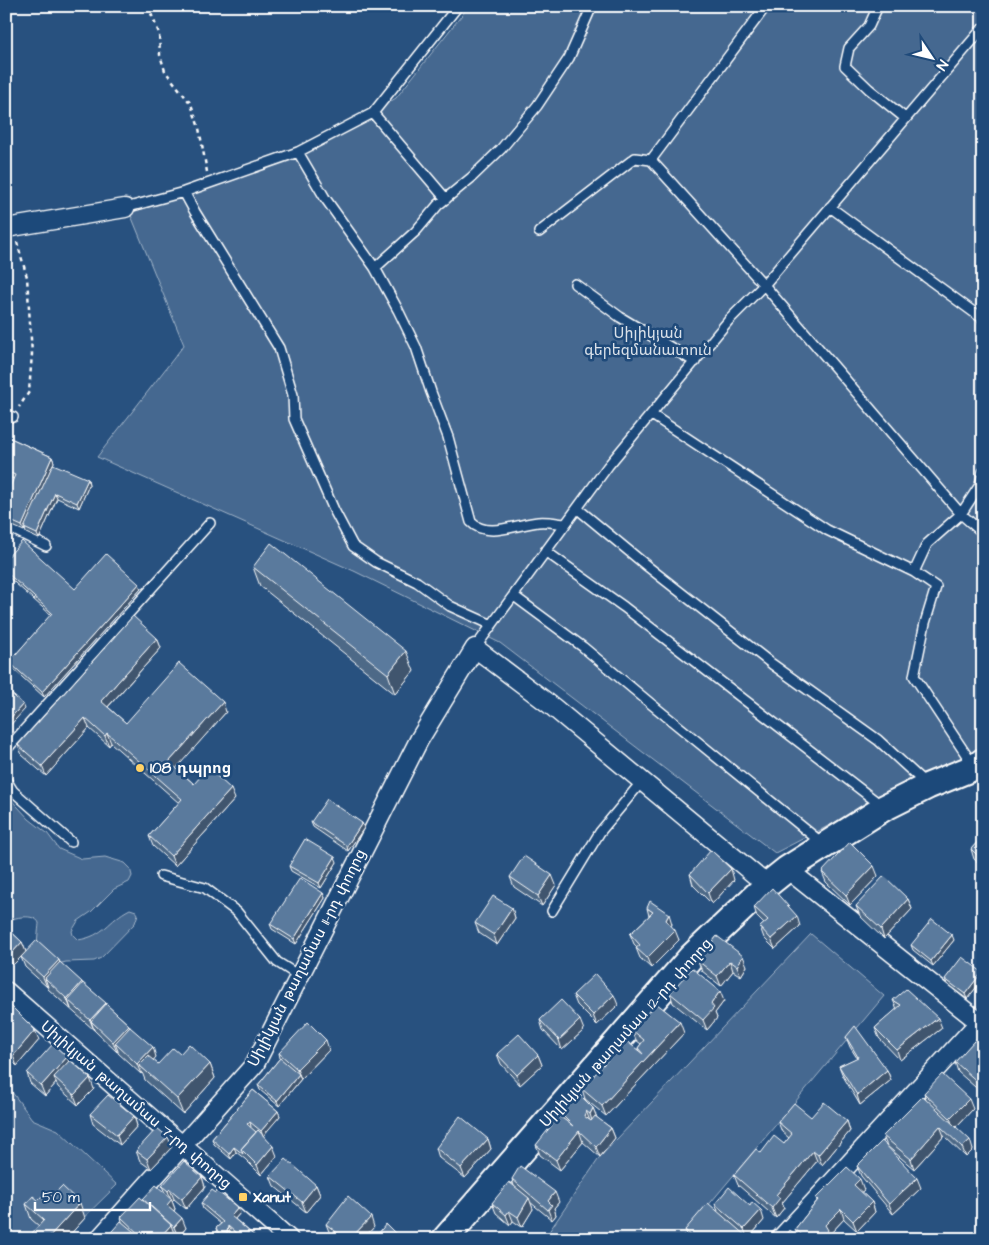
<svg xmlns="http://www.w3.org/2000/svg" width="989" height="1245" viewBox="0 0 989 1245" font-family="'Architects Daughter','Noto Sans Armenian',sans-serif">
<rect width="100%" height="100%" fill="#28517f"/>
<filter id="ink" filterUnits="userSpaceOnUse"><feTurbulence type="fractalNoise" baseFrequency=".02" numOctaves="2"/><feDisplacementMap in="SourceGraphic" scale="10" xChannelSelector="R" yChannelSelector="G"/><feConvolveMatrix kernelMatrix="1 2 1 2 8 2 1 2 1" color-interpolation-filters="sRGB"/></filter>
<g filter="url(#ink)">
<path fill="#446890" stroke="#a2b4c8" d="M469,6H983V747L775,853L500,643L354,571L97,457L184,345L130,213L304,155L396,98Z
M6,794L29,819L47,833L59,849L82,859L105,857L125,863L130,868L132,876L129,882L114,889L91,912L78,921L72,931L73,935L78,940C105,936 108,920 130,909L136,911L138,914L135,923L101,958L94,961L66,962L58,964L37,946C37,941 39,925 39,923C35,913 13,917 6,922Z
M811,934L884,996L680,1239H544L600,1157Z
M6,1084L32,1119L58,1130L117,1185L62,1239H6Z"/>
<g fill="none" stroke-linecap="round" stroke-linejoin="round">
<g stroke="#fff" stroke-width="12">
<path id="service" d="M878,6L869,26L849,48L845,66L869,89L905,118
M373,113L446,199
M298,152L325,198L375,268L398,310L416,347L431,392L448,437L471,522C487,539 517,524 538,522C547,521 556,523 565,524
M651,160L766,6
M184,192L195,212L279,348L293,395L294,419L334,510L353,546L376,562L417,582L450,606L492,625
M830,207L983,319
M125,208L184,192L298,152L373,113L458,6
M539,232L635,158L651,160L764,285L961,514L983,533
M375,268L416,231L438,205L471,178L501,149L537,106L569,58L592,6
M575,284L620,317L695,362
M6,415L13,417
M652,415L827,530L914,572
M578,509L647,566L772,664L878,740L927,785
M6,526L46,546
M545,551L624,607L882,806
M514,596L583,647L650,703L822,843
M475,648L608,466L729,320L764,285L983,28
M6,750L210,523
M973,765L914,676L925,623L936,587L914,572L927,544L961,514L980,485L983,472
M6,780L13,791L71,842
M161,876L205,888L237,912L277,962L299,976
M552,911L600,832L643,780"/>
</g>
<g stroke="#fff" stroke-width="21">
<path id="minor" d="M6,228L125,208
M787,869L983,1025
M6,991L289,1239
M99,1239L255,1064L419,740L475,648L553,707L767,885
M780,1239L983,1018"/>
</g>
<g stroke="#fff" stroke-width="29">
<path id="secondary" d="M445,1239L691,957L767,885L787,869L884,808L928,786L975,767L983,761"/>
</g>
<path stroke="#fff" stroke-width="2.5" stroke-dasharray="4 4" stroke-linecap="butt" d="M148,6L159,33L160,55L165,71L191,104L199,128L207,172
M17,242L27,277L32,354L29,392L19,407"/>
<use href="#service" stroke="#1f4a7a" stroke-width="9"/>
<use href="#minor" stroke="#1f4a7a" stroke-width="18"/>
<use href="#secondary" stroke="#1f4a7a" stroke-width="25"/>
</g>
<path fill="#4d6987" stroke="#fff" d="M6,436L52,457L54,462L46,481L88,479L89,485L79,508L57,498L39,539L26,533L25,529L24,531L6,523V496L14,479L6,476Z
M6,559L75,589L139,584L141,589L44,697L11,667L9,662L51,615L6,575Z
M253,567L414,671L395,694L260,586Z
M157,638L161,648L108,707L126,723L226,712L176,768L194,784L235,799L175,866L153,846L149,836L179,803L111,743L109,746L89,728L46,776L22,755L18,745Z
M311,822L362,823L364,828L348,851L313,827Z
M983,836V867L974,859L971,849Z
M337,862L321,888L291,871L289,866Z
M822,872L878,876L850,905L826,882Z
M690,874L734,880L712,904L693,885Z
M510,877L556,885L542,906L514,887Z
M323,893L325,898L296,944L272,929L270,924Z
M908,899L912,909L884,939L860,916L856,906Z
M754,907L800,926L775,949L764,938L760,927L764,924L757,917Z
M512,908L515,918L497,945L479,933L475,923Z
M647,908L672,924L671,926L679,940L651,968L640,958L636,948L637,947L634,944L630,934L649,916Z
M6,927L22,942L26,952L59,960V962L129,1025L130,1027L156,1057L153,1060L158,1064L180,1054L210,1064L215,1078L183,1114L145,1080L142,1072L141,1074L118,1053V1051L117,1052L95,1031L94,1030L48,989V987H47L25,967L21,957L13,965L6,958Z
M717,936L747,966L741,976L733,971L721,986L702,971L698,961Z
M954,940L933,966L913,950L911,945Z
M982,972L983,979L967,999L947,984L945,979Z
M670,993L724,1001L715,1013L717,1018L707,1030L673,1003Z
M573,995L618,1005L597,1025L577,1005Z
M893,1000L942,1028L900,1060L879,1038L875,1028L897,1009Z
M6,1007L39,1040L17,1066L6,1055Z
M540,1020L584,1030L562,1050L543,1030Z
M632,1030L684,1033L606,1116L585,1099L582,1089L638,1050V1048L641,1044L636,1040Z
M846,1037L887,1070L891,1080L860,1105L843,1076L839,1066L857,1058L850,1047Z
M983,1049V1094L958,1072L955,1062Z
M329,1050L301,1079L279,1106L260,1090L258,1085L280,1058L279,1053Z
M497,1054L538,1055L542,1065L520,1085L501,1064Z
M67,1057L69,1061L94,1089L78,1105L58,1087L56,1083L45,1096L30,1083L27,1073Z
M253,1090L278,1111L280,1116L263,1135L277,1156L261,1175L245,1159L236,1152L231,1159L214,1144L212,1139Z
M924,1093L973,1109L956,1127L973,1150L966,1157L944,1136L914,1169L887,1146L883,1136L926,1099Z
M593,1108L597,1118L611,1128L615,1138L600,1157L583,1142L560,1170L540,1155L536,1145L562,1118L561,1114Z
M90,1114L134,1116L137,1126L120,1145L93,1124Z
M811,1117L847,1121L850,1131L822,1165L817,1161L782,1203L784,1208L776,1218L738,1185L734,1175L761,1153L784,1144L789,1138L782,1132L778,1122Z
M488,1139L491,1149L465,1178L439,1158L436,1148Z
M172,1147L151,1169L140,1161L136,1151Z
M857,1166L921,1188L893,1214L861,1176Z
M270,1176L316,1185L320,1195L306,1212L274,1186Z
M202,1177L205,1187L186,1209L174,1199L172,1201L175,1209L174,1211L186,1228L178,1237L174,1234L176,1239H105L122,1222L121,1217L143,1199L165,1193L162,1186Z
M512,1179L559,1202L554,1208L556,1215L552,1220L530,1202L533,1209L522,1227L513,1221L510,1225L496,1213L492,1203L514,1186Z
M864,1190L861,1192L872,1202L875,1212L857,1231L844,1219L830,1234L832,1239H784L798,1236L795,1229L817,1201L816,1198Z
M52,1196L85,1218L66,1239H34L32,1233L39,1226L31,1219L26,1204Z
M201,1203L240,1213L235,1219L258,1239H239L230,1231L228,1238L221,1239L217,1233L216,1228L221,1224L203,1209Z
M715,1204L764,1220L748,1239H689L685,1230L718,1211Z
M326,1224L374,1227L363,1239H336L330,1234Z"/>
<path fill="#3f556e" stroke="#fff" d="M52,457L54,462L24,531L22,526Z
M88,479L89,485L79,508L77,503Z
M55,493L57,498L39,539L37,534Z
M139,584L141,589L44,697L42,692Z
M157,638L161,648L104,711L101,701Z
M406,651L414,671L395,694L388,674Z
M223,702L226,712L173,772L169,762Z
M23,704L25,709L6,730V723Z
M85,718L89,728L46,776L42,766Z
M107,733L111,743L109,746L105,736Z
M231,789L235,799L175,866L171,856Z
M362,823L364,828L348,851L347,846Z
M335,857L337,862L321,888L319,883Z
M874,866L878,876L850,905L846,895Z
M731,869L734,880L712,904L708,893Z
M552,875L556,885L542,906L538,896Z
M323,893L325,898L296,944L294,939Z
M908,899L912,909L884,939L881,929Z
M512,908L515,918L497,945L494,935Z
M669,914L672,924L669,930L666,920Z
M797,916L800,926L775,949L771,939Z
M675,930L679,940L651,968L647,958Z
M952,935L954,940L933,966L931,961Z
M22,942L26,952L13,965L10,955Z
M743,956L747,966L741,976L737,966Z
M59,960L62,970L45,978L48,987H47L43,977Z
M730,961L733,971L721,986L717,976Z
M982,972L983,979L967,999L965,994Z
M82,982L86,992L68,1000L71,1009L67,999Z
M720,991L724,1001L715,1013L717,1018L707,1030L703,1020L711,1004Z
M614,995L618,1005L597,1025L593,1015Z
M106,1003L109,1013L91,1021L94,1030L90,1020Z
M938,1018L942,1028L900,1060L897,1050Z
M580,1020L584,1030L562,1050L559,1040Z
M680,1022L684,1033L606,1116L602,1106Z
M129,1025L132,1035L115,1043L118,1051L117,1052L113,1042Z
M35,1030L39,1040L17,1066L13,1056Z
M326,1040L329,1050L301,1079L297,1069Z
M153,1047L156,1057L145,1070L139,1065L142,1072L141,1074L137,1064Z
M538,1055L542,1065L520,1085L517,1075Z
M67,1057L71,1067L54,1077L56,1083L45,1096L41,1086Z
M210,1064L215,1078L183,1114L177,1099Z
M887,1070L891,1080L860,1105L857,1095Z
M299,1074L301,1079L279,1106L277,1101Z
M90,1078L94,1089L78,1105L74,1095Z
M983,1081V1093L980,1084Z
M969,1099L973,1109L954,1129L950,1118Z
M593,1108L597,1118L593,1124L590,1114Z
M278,1111L280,1116L263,1136L261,1131Z
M586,1111L590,1121L584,1116Z
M134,1116L137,1126L120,1145L117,1135Z
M847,1121L850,1131L822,1165L818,1155Z
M250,1122L251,1127L249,1129L247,1124Z
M940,1126L944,1136L914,1169L911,1159Z
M611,1128L615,1138L600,1157L596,1147Z
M579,1131L583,1142L560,1170L556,1160Z
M168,1137L172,1147L151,1169L147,1159Z
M488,1139L491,1149L465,1178L461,1168Z
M970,1140L973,1150L966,1157L962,1147Z
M273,1146L277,1156L261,1175L257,1165Z
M234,1147L236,1152L231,1159L229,1154Z
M813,1151L817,1161L782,1203L784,1208L776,1218L772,1208L776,1195Z
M202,1177L205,1187L186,1209L182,1199Z
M917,1178L921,1188L893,1214L889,1204Z
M860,1179L864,1190L858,1195L854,1185Z
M316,1185L320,1195L306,1212L302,1202Z
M170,1189L174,1199L172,1201L175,1209L170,1215L167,1205L171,1199L168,1191Z
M555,1192L559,1202L554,1208L556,1215L552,1220L548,1210V1201Z
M529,1198L533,1209L522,1227L518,1217Z
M872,1202L875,1212L857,1231L853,1221Z
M80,1203L85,1218L66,1239H47Z
M238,1208L240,1213L233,1221L231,1216Z
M841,1209L844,1219L830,1234L832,1239H824L825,1225Z
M761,1210L764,1220L748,1239H746L747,1237L744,1229Z
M509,1211L513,1221L510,1225L506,1215Z
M371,1217L374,1227L363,1239H350Z
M182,1218L186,1228L178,1237L174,1227Z
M171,1225L176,1239H158Z
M228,1226L230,1231L228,1238L227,1233Z
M818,1234L820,1239H814Z"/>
<path fill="#5a7a9d" stroke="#fff" d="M6,436L52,457L22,526L6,519V496L15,475L6,471Z
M53,464L88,479L77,503L55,493L37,534L24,528Z
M22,541L75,589L106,554L139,584L42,692L9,662L52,613L6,572V559Z
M271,543L406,651L388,674L253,567Z
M133,616L157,638L101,701L126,723L179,663L223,702L169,762L194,784L208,768L231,789L171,856L149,836L182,799L107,733L105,736L85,718L42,766L18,745Z
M6,689L23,704L6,723Z
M327,799L362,823L347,846L311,822Z
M983,836V861L971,849Z
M305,839L335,857L319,883L289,866Z
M850,842L874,866L846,895L822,872Z
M711,850L731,869L708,893L690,874Z
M524,856L552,875L538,896L510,877Z
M884,876L908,899L881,929L856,906Z
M300,878L323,893L294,939L270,924Z
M772,888L797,916L771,939L760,927L768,920L754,907Z
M493,896L512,908L494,935L475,923Z
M650,901L669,914L666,920L675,930L647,958L636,948L640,945L630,934L653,912L647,908Z
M932,919L952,935L931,961L911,945Z
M6,927L22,942L10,955L6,952Z
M717,936L743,956L737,966L730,961L717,976L698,961Z
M37,940L59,960L43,977L21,957Z
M962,957L982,972L965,994L945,979Z
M60,962L82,982L67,999L45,978Z
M692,968L720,991L711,1004L714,1008L703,1020L670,993Z
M595,974L614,995L593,1015L573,995Z
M83,983L106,1003L90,1020L68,1000Z
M906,989L938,1018L897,1050L875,1028L901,1005L893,1000Z
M561,1000L580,1020L559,1040L540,1020Z
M656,1003L680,1022L602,1106L582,1089L625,1040L643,1054L638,1048L644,1040L632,1030Z
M9,1004L35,1030L13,1056L6,1049V1007Z
M106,1004L129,1025L113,1042L91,1021Z
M308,1022L326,1040L297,1069L279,1053Z
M855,1026L887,1070L857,1095L839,1066L858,1057L846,1037Z
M130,1027L153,1047L137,1064L115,1043Z
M519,1034L538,1055L517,1075L497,1054Z
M974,1041L983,1049V1081L980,1084L955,1062Z
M53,1044L67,1057L41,1086L27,1073Z
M189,1044L210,1064L177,1099L139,1065L148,1056L158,1064L173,1048L180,1054Z
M280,1058L299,1074L277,1101L258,1085Z
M70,1060L90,1078L74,1095L54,1077Z
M942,1074L969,1099L950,1118L924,1093Z
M253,1090L278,1111L261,1131L250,1122L247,1124L256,1132L241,1149L243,1154L234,1147L229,1154L212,1139Z
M579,1094L593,1108L590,1114L586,1111L584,1116L591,1121L595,1116L611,1128L596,1147L579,1131L556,1160L536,1145L559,1116L573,1126L561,1114Z
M108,1095L134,1116L117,1135L90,1114Z
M923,1096L970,1140L962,1147L940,1126L911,1159L883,1136Z
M824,1102L847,1121L818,1155L813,1151L776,1195L780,1198L772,1208L734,1175L756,1149L761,1153L774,1136L784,1144L792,1134L778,1122L794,1103L811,1117Z
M460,1116L488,1139L461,1168L436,1148Z
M157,1128L168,1137L147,1159L136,1151Z
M258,1130L273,1146L257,1165L241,1149Z
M882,1141L917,1178L889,1204L857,1166Z
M286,1159L316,1185L302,1202L270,1176Z
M184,1161L202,1177L182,1199L170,1189L168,1191L162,1186Z
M520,1166L555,1192L548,1201L552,1205L548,1210L512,1179Z
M847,1167L860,1179L854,1185L872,1202L853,1221L841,1209L825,1225L828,1230L823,1238L818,1234L814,1239H807L795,1229L818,1200L816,1198Z
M509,1182L529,1198L518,1217L509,1211L506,1215L492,1203Z
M156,1185L172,1199L167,1205L182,1218L174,1227L143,1199Z
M62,1186L80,1203L47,1239H38L32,1233L44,1220L26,1204L33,1196L38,1200L47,1191L52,1196Z
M729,1187L750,1206L752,1202L761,1210L744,1229L715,1204Z
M212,1190L216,1193L217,1191L238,1208L231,1216L258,1239H243L228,1226L227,1233L220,1235L216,1228L223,1222L201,1203Z
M348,1196L371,1217L350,1239H345L326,1224Z
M140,1197L171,1225L158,1239H144L121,1217Z
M708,1203L747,1237L746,1239H695L685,1230Z
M121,1221L140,1237L138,1239H105Z
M386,1224L400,1238L399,1239H374Z
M790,1230L801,1239H784Z"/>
</g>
<g fill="#ffd166" stroke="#1f4a7a" stroke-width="2">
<circle cx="140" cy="768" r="5"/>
<rect x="238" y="1192" width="10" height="10" rx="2.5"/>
</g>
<g text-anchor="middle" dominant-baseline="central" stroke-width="5" stroke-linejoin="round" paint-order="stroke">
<g font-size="15" fill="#dae1e9" stroke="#1f4a7a">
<text x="648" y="333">Սիլիկյան<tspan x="648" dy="17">գերեզմանատուն</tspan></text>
</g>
<g font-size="15" font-weight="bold" fill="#fff" stroke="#1f4a7a" text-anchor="start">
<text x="150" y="768">108 դպրոց</text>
<text x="253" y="1197">Xanut</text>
</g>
<g font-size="15" fill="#fff" stroke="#1f4a7a">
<text transform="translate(307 958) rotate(-63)">Սիլիկյան թաղամաս 11-րդ փողոց</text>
<text transform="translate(626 1033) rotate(-48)">Սիլիկյան թաղամաս 12-րդ փողոց</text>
<text transform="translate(136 1105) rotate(41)">Սիլիկյան թաղամաս 7-րդ փողոց</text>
</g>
</g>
<rect width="989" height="1245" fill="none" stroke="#1f4a7a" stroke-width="25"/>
<rect x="12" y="12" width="964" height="1220" fill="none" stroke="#fff" stroke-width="2" filter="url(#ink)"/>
<g transform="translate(932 58) rotate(125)" stroke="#1f4a7a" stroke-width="4" paint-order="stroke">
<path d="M0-4L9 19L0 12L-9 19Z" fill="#ffffff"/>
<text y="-8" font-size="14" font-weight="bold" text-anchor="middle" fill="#ffffff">N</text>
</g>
<path d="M35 1202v8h115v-8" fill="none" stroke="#ffffff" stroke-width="2.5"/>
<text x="42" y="1202" font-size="15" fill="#ffffff" stroke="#1f4a7a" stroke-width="4" paint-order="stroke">50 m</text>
</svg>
